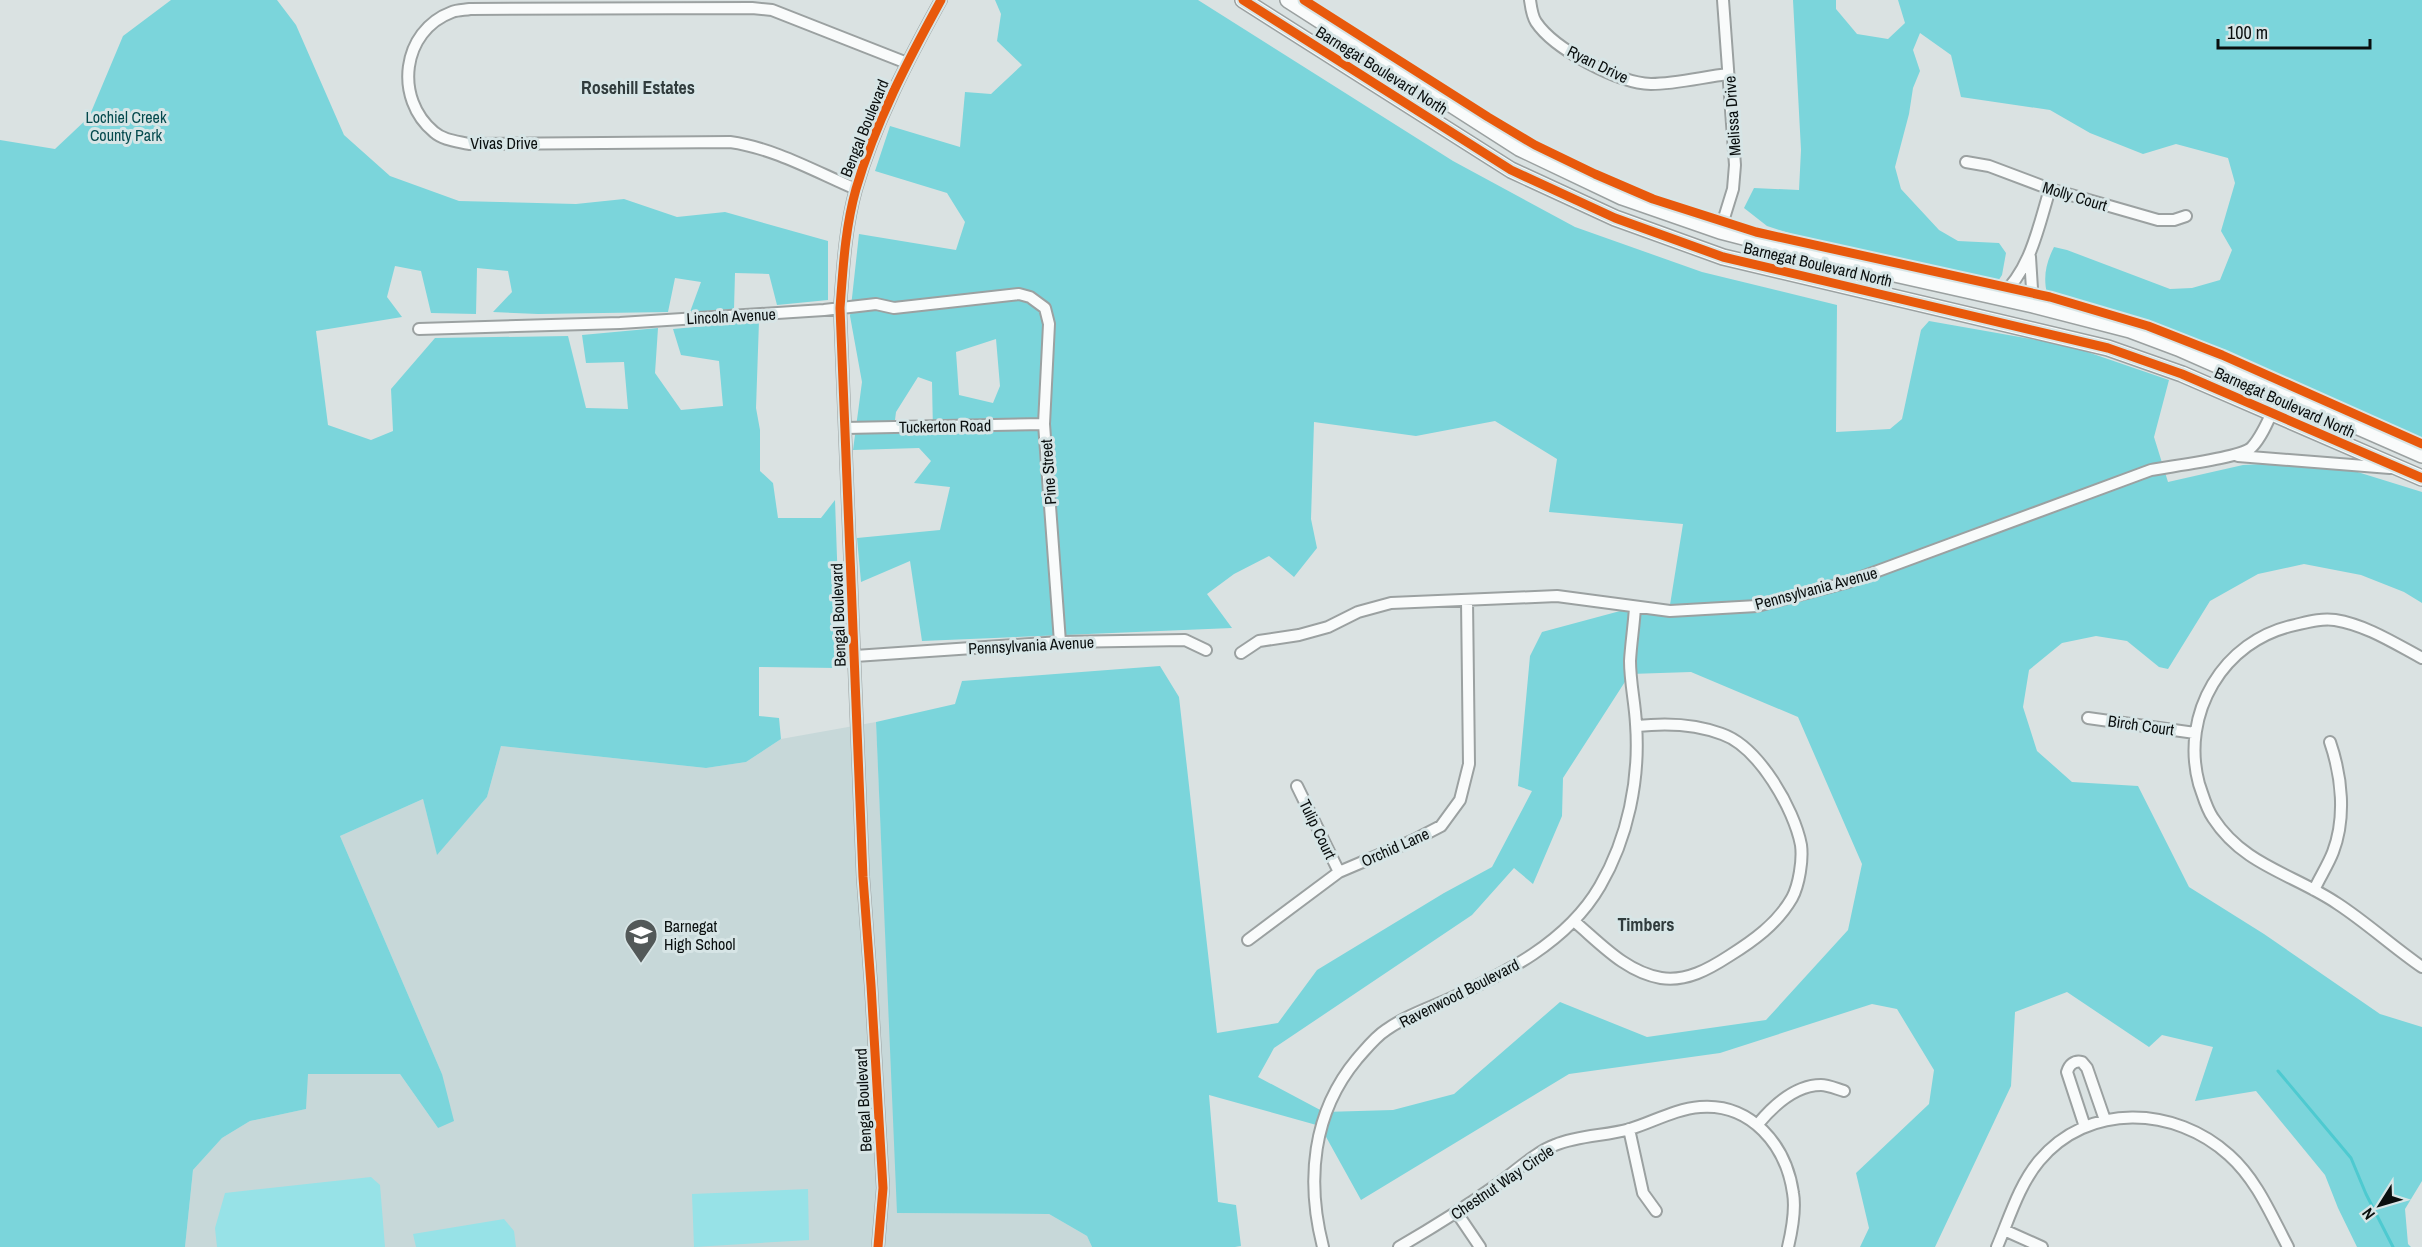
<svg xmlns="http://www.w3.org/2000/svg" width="2422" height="1247" viewBox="0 0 2422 1247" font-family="'Archivo Narrow',sans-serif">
<rect width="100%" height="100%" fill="#dae2e2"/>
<path fill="#c7d8d9" d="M876,722L898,1213L1049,1214L1087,1236L1092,1247H185L193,1170L222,1138L250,1121L306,1109L307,1074H400L438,1128L442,1074L340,836L423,799L437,854L487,797L501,746L706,768L746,762L781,739Z"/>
<path fill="#97e2e7" d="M371,1177L380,1185L385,1247H217L215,1228L225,1193Z
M808,1189L809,1240L694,1247L692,1194Z
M504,1219L514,1231L516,1247H416L413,1234Z"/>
<path fill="#7bd5db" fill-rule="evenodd" d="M171,0H277L296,25L344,135L390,176L459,201L576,204L624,199L677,217L725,212L828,241V300L777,305L769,274L735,273L734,309L690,312L701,282L675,278L668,312L538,314L493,312L512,292L508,271L477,268L476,314L431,313L421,271L395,266L387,297L402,317L316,331L328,425L371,440L393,431L391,389L435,338L568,336L586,408L628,409L624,362L586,363L582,335L658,328L655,373L681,410L723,406L719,361L681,355L673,329L759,321L756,408L760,430V471L773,483L778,518H821L835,500L840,644L837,668L759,667V716L779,718L781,739L746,762L706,768L501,746L487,797L437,855L423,799L340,836L442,1074L454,1121L438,1128L400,1074H308L306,1109L250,1121L222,1138L193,1170L185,1247H0V140L55,149L89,117L123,36Z
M995,0H1198L1453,161L1575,227L1702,272L1837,305L1836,432L1890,429L1902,419L1921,330L1929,321L2070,346L2169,380L2154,437L2168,482L2243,465L2322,461L2422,492V603L2404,592L2361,575L2304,564L2258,574L2210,601L2168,669L2159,667L2127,641L2096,636L2062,643L2029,670L2023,707L2037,751L2072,782L2138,786L2189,887L2264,934L2380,1014L2422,1027V1181L2405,1209L2408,1244L2411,1247H2357L2338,1208L2325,1175L2256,1091L2195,1101L2213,1047L2162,1035L2149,1047L2067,992L2015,1012L2011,1086L1935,1247H1860L1869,1228L1856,1173L1929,1104L1934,1070L1897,1009L1872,1004L1720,1053L1569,1074L1361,1200L1320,1126L1209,1095L1218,1202L1236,1205L1241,1246L1235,1247H1092L1087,1236L1049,1214L897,1213L876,722L955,704L962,681L1160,666L1179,697L1217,1033L1278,1023L1317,970L1444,893L1492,867L1532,791L1518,786L1530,656L1542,632L1635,607L1669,611L1683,524L1549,512L1557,459L1495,421L1416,436L1314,422L1311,519L1317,548L1294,577L1269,556L1234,574L1207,594L1232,628L922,641L910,561L861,582L857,538L940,530L950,487L914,483L931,461L919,448L853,450L862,382L850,316L859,234L956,250L965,222L947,193L875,171L890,126L960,147L965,92L991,94L1022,65L997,41L1001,14ZM996,339L1000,386L993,403L959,395L956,352ZM918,377L932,382L933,433L894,428L896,412ZM1691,672L1798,717L1862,864L1848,930L1766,1020L1647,1037L1560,1002L1454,1094L1393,1110L1324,1112L1258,1077L1274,1048L1472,915L1514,868L1533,884L1562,816L1563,778L1630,674Z
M1793,0H1836V9L1857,34L1888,39L1905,23L1898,0H2422V444L2197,346L2047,294C2043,276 2046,263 2054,247L2067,250L2170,289L2192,288L2220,280L2232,250L2221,231L2235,183L2228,158L2176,144L2143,154L2090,133L2050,110L1961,97L1951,55L1920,33L1913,50L1920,71L1913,88L1909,114L1895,167L1901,189L1939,230L1958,241L1999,243L2006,253L2002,275L1996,284L1877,261L1767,226L1744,208L1754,188L1799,190L1801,150Z"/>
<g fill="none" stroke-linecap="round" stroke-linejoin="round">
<path stroke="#4ecad0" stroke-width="3" d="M2278,1071L2351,1158L2366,1194L2393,1247"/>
<g stroke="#9ba1a1" stroke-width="14">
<path id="street" d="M1530,0C1531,7 1532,16 1536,22C1554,49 1618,83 1651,84C1676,84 1703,77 1728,74
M1966,162L1989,166L2050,189L2158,220H2174L2186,216
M856,189C816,172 774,148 730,142L469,144C456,141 443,140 434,132C394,99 401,31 452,12C457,10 464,10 470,9L752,8L772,10L907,63
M1720,231L1733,189L1735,165L1723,0
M2030,257L2033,305
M2000,297C2031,269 2038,228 2050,189
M419,329L620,323L824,310L876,304L894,308L1019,294L1030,297L1045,308L1049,324L1044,424L1060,642
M845,428L1044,424
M2238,456L2390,468
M1241,653L1259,641L1299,635L1328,627L1358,612L1391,603L1557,596L1670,611L1757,606L1848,582L2151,470C2171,466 2242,458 2252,447C2265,433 2272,410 2281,393
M855,656L1060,642L1185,640L1206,650
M2422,658C2394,643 2366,625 2335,620C2321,618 2308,622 2295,625C2223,640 2180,714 2199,784C2203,795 2206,808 2213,818C2244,866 2294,874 2338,904C2367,923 2393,947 2422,967
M2088,718L2195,733
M1297,786L1339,872
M2314,890C2320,877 2328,865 2333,852C2346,818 2342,777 2330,742
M1575,922C1601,944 1626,972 1661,978C1686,982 1709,969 1729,956C1753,941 1777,924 1792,898C1799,885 1803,860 1801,845C1794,809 1759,747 1722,734C1696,724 1664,723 1637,726
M1248,940L1339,872L1414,840L1441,826L1460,800L1469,764L1467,600
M1758,1124C1773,1106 1795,1085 1821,1085C1828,1085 1837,1089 1844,1091
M2085,1127L2067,1072C2069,1065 2074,1060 2082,1062L2087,1068L2105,1120
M1629,1129L1643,1193L1656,1211
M1457,1213L1480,1247
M2004,1230L2042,1247
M878,1247L883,1188L871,985L863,877L840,308C843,269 845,228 856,189C875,123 908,60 941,0
M1323,1247C1306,1181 1312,1113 1357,1059C1366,1049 1375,1037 1386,1030C1404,1017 1426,1009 1447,1000C1505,973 1567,943 1600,886C1628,838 1640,779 1636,724C1635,703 1630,682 1630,661C1631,643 1634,625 1635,607
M1399,1247C1432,1228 1464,1208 1495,1186C1511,1175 1537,1151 1555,1145C1579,1135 1606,1136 1630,1129C1653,1122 1675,1109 1700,1107C1751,1103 1786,1145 1793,1193C1796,1210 1792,1230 1788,1247
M1997,1247C2009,1219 2019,1185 2039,1161C2088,1102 2175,1106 2229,1155C2257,1180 2271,1215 2288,1247"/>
</g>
<g stroke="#9ba1a1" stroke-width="18">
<path id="secondary" d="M1243,0L1511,170L1615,218L1723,257L2108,348L2182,374L2422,478
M1288,0L1519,148L1622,197L1720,231L1832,260L2033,305L2130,330L2178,348L2422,455"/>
</g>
<use href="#street" stroke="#f9fbfb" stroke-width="10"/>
<use href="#secondary" stroke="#f9fbfb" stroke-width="15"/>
<g stroke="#d7e5e6" stroke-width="13">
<path id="cycleway" d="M1243,0L1511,170L1615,218L1723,257L2108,348L2182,374L2422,478
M1304,0L1488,117L1535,145L1595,174L1653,199L1756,232L2050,297L2148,326L2222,355L2422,444
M878,1247L883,1188L871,985L863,877L840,308C843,269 845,228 856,189C875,123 908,60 941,0"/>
</g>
<use href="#cycleway" stroke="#e8590c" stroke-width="9"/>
</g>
<defs>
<g id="school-pin" transform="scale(1.725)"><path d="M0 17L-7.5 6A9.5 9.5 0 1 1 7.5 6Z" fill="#535959" stroke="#d7e5e6"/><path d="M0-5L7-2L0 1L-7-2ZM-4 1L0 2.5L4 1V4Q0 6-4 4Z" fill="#fff"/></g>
</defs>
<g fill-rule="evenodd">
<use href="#school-pin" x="641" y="935"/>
</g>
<g text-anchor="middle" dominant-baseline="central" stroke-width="6" stroke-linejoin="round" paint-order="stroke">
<g font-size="16" fill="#0a0f0f" stroke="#d7e5e6">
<text transform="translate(1598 64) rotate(26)">Ryan Drive</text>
<text transform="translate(1382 70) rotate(32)">Barnegat Boulevard North</text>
<text transform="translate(1732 116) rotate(-94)">Melissa Drive</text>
<text transform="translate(864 128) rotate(-68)">Bengal Boulevard</text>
<text x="504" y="143">Vivas Drive</text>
<text transform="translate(2075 196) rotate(17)">Molly Court</text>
<text transform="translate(1818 264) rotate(13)">Barnegat Boulevard North</text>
<text transform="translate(731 316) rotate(-3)">Lincoln Avenue</text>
<text transform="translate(2285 402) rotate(24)">Barnegat Boulevard North</text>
<text transform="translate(945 426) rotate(-1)">Tuckerton Road</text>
<text transform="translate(1048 472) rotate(-94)">Pine Street</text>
<text transform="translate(1816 588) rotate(-15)">Pennsylvania Avenue</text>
<text transform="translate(838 615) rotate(-92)">Bengal Boulevard</text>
<text transform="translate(1031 645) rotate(-3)">Pennsylvania Avenue</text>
<text transform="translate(2141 725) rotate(8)">Birch Court</text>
<text transform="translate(1318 829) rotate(64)">Tulip Court</text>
<text transform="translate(1395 847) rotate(-24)">Orchid Lane</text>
<text transform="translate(1459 993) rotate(-27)">Ravenwood Boulevard</text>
<text transform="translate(863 1100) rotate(-93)">Bengal Boulevard</text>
<text transform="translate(1502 1182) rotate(-34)">Chestnut Way Circle</text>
</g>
<g font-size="16" fill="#04494d" stroke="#d7e5e6">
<text x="126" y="117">Lochiel Creek<tspan x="126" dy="18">County Park</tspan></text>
</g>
<g font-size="16" fill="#0a0f0f" stroke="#d7e5e6" text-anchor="start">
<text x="664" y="926">Barnegat<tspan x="664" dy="18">High School</tspan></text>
</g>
<g font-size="18" font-weight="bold" fill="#313c3d" stroke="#d7e5e6">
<text x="638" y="87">Rosehill Estates</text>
<text x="1646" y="924">Timbers</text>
</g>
</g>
<g transform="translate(2380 1205) rotate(233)" stroke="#d7e5e6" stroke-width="4.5" paint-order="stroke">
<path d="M0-4.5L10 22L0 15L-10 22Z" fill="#0a0f0f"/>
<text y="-9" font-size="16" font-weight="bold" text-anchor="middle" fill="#0a0f0f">N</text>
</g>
<path d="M2218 39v9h152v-9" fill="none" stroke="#0a0f0f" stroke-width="3"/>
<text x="2227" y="39" font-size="18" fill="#0a0f0f" stroke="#d7e5e6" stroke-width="4.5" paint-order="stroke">100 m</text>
</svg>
